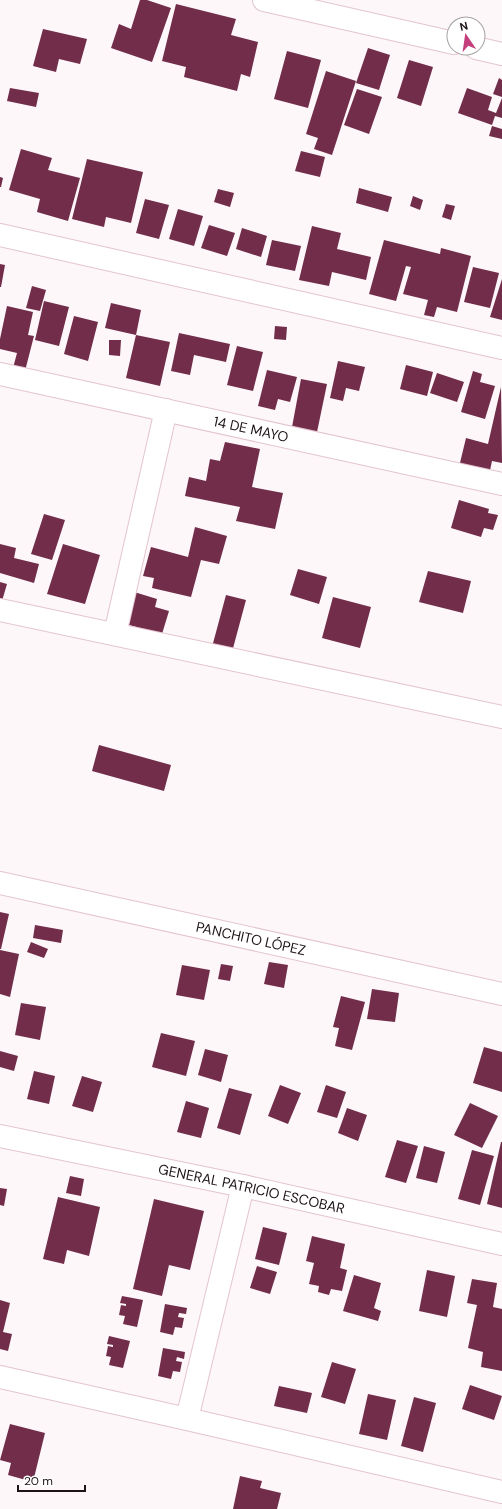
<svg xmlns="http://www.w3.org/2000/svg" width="502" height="1509" viewBox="0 0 502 1509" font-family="'DM Sans',sans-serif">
<rect width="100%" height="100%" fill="#fdf7f9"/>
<path fill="#722d4a" d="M140,0H147L171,8L152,62L111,48L119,24L131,29Z
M176,4L236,19L231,35L258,42L250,77L241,74L237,91L184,77L186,67L162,61Z
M43,29L87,39L80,64L59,59L56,72L33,66Z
M368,48L390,55L379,90L356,83Z
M287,51L321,60L308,108L274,99Z
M409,60L433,67L421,106L397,98Z
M326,71L356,81L332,155L314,149L318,138L306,134Z
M499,78L502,80V97L493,94Z
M10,88L39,93L36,107L7,101Z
M467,88L492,97L488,110L496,113L502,98V118L495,116L492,125L458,113Z
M357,89L382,97L369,134L344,125Z
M492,126L502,129V139L489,136Z
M21,149L52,158L48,170L80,178L68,221L37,212L40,199L9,190Z
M301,151L325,157L320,177L295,171Z
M87,159L143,172L131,223L106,217L104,227L72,219Z
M0,177L3,178L1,187H0Z
M359,188L392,197L388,212L356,203Z
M218,189L234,193L230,207L214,202Z
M413,196L423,200L420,210L410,206Z
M145,199L169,205L159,239L136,233Z
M446,204L455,206L451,220L442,217Z
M178,209L203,216L194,246L169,239Z
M209,225L235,233L227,256L201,248Z
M312,226L341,233L337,249L371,257L366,280L332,272L329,286L299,280Z
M242,228L267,236L261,257L236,249Z
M272,240L301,246L295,271L266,265Z
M384,240L440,254L441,248L471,256L457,312L437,307L434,317L424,315L428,300L403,294L411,267L406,266L396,301L369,294Z
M0,264L5,265L1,287H0Z
M473,267L499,273L490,308L464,302Z
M502,279V320L490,317Z
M32,286L46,290L40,311L26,308Z
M44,301L69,307L59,346L35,340Z
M111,303L141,310L136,335L105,328Z
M7,306L33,312L28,335L34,336L25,371L13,368L17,353L0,349V339Z
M74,316L98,322L88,361L64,354Z
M275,326L287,327L286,340L274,339Z
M179,333L230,344L226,362L194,355L190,375L171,371Z
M136,335L170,342L160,386L126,378Z
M109,340H121L120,356L109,355Z
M237,346L263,352L253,391L227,385Z
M338,361L365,367L359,391L346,388L343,401L330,398Z
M406,365L433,372L427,396L400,389Z
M267,370L297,377L290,402L278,399L275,410L258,406Z
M473,371L482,374L480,382L495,386L485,419L461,412Z
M437,373L464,382L457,402L430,393Z
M301,379L327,384L317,432L292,427Z
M501,387L502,463L492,461L489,475L459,467L466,438L488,444Z
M225,442L260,449L252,487L283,493L275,529L236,521L240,507L185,496L189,477L206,481L210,459L220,461Z
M459,500L489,509L488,513L498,515L493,530L484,528L481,537L451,528Z
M44,514L65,520L52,560L31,554Z
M195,527L227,536L219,564L201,560L191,597L152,588L154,578L143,576L151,547L188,557Z
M0,544L16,548L14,558L39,564L34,583L0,573Z
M63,544L100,555L85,604L47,594Z
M298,569L327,577L319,604L290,595Z
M428,571L471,581L463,613L419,602Z
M0,582L7,584L2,601H0Z
M131,591L157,599L155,607L169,611L162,634L122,623Z
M226,595L246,600L232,652L212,647Z
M333,597L371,607L360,648L322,638Z
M99,745L171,765L164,791L92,771Z
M0,912L9,914L1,949H0Z
M35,925L63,930L61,943L33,938Z
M31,942L48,949L44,958L27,952Z
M0,950L19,954L10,997L0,994Z
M269,962L288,965L284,988L264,984Z
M221,964L233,966L230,981L218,979Z
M182,965L210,970L204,1000L176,995Z
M372,989L399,993L395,1022L367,1019Z
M341,996L365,1002L352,1050L335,1046L339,1028L333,1027Z
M21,1003L46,1007L40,1040L15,1035Z
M161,1033L195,1041L186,1076L152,1067Z
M484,1047L502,1052V1092L473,1083Z
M205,1049L228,1055L221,1082L198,1075Z
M0,1051L18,1056L14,1071L0,1067Z
M34,1071L55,1076L49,1104L27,1099Z
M82,1076L102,1082L93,1112L72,1106Z
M280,1085L301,1093L288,1124L268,1116Z
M326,1085L346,1092L337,1118L317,1112Z
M229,1088L252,1094L240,1135L217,1128Z
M186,1101L209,1108L201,1138L177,1132Z
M470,1103L498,1116L482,1148L454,1135Z
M347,1108L367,1115L358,1141L338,1133Z
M397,1140L418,1146L406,1183L385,1177Z
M501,1142H502V1208L487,1204Z
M424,1146L445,1152L437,1183L416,1178Z
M472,1150L494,1156L480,1205L458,1199Z
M70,1176L84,1179L81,1196L66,1193Z
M0,1188L7,1189L4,1206L0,1205Z
M58,1197L100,1207L89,1256L67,1250L64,1264L43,1259Z
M154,1199L204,1211L190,1270L169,1265L162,1296L133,1289Z
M263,1227L287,1233L279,1265L255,1259Z
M312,1236L345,1244L340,1268L347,1270L342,1291L331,1289L329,1295L318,1292L319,1286L309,1284L314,1263L306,1261Z
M257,1266L277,1272L270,1294L250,1288Z
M427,1270L455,1276L447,1317L419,1311Z
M354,1275L381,1283L374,1308L381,1311L378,1321L343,1311Z
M472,1279L497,1283L493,1307L502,1309V1371L481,1367L483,1352L468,1348L477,1305L467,1303Z
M122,1296L143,1300L137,1327L123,1324L125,1316L119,1315L121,1305L126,1306V1304L120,1303Z
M0,1300L10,1303L3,1332L12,1334L8,1351L0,1349Z
M165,1304L187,1308L186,1314L179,1313L178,1317L184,1318L182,1328L175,1327L173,1335L160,1332Z
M109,1336L130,1341L123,1368L109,1365L111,1357L106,1356L108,1346L113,1347V1345L107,1344Z
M163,1348L185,1352L184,1359L177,1357L176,1361L182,1362L180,1372L173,1371L171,1379L158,1376Z
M332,1362L356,1369L345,1404L321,1397Z
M470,1385L502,1396L494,1420L462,1409Z
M279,1386L312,1393L307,1413L274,1406Z
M368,1394L396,1400L387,1440L359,1434Z
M414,1397L436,1403L423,1452L401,1446Z
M10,1424L45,1433L33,1482L8,1475L11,1463L0,1460Z
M240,1476L262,1481L260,1488L281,1493L277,1509H233Z"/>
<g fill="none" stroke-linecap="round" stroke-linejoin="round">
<g stroke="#e3c5cf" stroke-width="24">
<g id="minor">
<path d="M264,0L454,43"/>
<path d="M476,48L502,54"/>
<path d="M0,235L502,348"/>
<path id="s1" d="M0,374L502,484"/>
<path d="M0,610L502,717"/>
<path d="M115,634L166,410"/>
<path id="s2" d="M0,883L502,994"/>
<path id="s3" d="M0,1136L243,1186L502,1244"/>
<path d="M0,1377L187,1419L502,1492"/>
<path d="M187,1419L243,1186"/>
</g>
</g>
<use href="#minor" stroke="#fff" stroke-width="22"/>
</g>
<g text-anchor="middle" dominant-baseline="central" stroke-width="4" stroke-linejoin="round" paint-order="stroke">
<g font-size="14" fill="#1d1316" stroke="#fff">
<text stroke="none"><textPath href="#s1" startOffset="257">14 DE MAYO</textPath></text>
<text stroke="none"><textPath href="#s2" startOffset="257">PANCHITO LÓPEZ</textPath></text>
<text stroke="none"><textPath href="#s3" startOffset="257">GENERAL PATRICIO ESCOBAR</textPath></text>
</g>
</g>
<g transform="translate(466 36) rotate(347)"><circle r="19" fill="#ffffff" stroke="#a5a1a2"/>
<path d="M0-3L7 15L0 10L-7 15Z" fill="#c53e7c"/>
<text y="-6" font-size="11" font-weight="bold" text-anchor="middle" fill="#1d1316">N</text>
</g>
<path d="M18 1485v6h67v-6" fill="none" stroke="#1d1316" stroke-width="2"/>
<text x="24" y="1485" font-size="12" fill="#1d1316" stroke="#ffffff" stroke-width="3" paint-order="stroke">20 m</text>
</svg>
